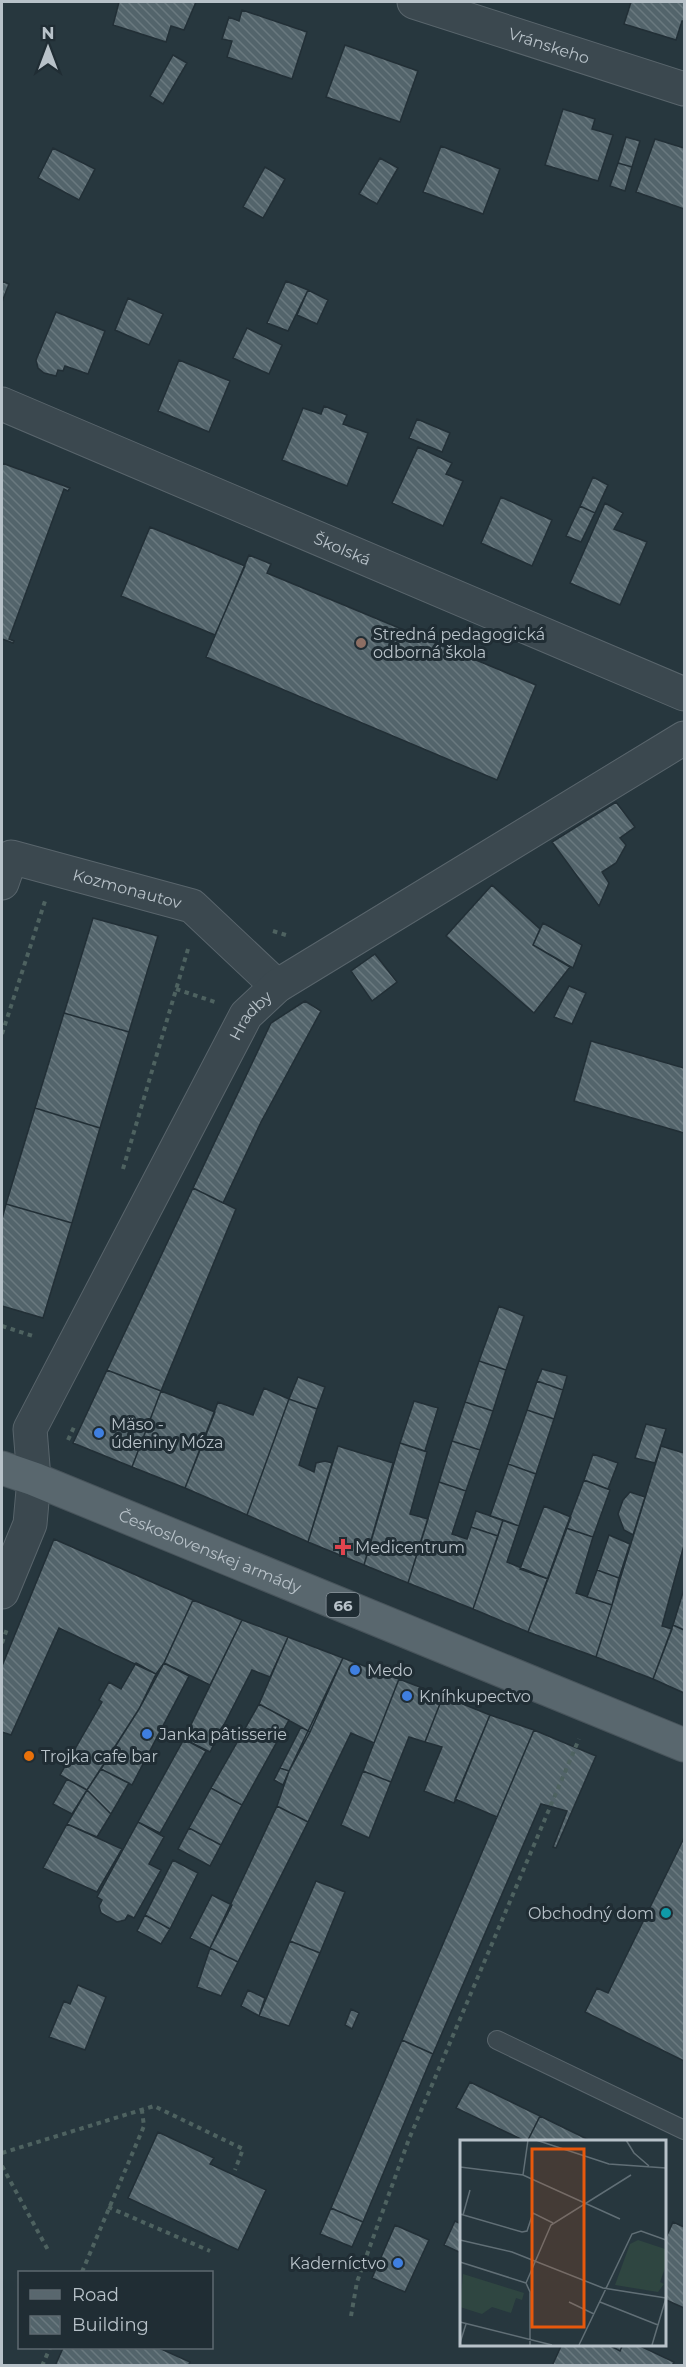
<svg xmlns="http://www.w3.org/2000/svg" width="686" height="2367" viewBox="0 0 686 2367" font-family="Montserrat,sans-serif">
<defs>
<pattern id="building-back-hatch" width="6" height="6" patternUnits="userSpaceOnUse" patternTransform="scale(1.5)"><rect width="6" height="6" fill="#53646b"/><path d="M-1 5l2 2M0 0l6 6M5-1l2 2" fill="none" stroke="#6a797f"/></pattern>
</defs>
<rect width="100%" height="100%" fill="#27373e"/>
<path fill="url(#building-back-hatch)" stroke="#222f36" stroke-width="1.5" d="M119,2H196L184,30L171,26L166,42L113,25Z
M631,2H684V21H682L676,40L624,24Z
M242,10L307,32L292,79L227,57L232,41L222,39L229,17L239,21Z
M345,45L418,71L400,122L326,97Z
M173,55L187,63L163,104L150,96Z
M563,109L595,119L592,129L613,135L598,181L545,165Z
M626,137L640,141L632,167L618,163Z
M655,139L684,148V209L636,192Z
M441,146L500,169L483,214L423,192Z
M53,148L95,169L79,200L38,178Z
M380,158L398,168L377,204L359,194Z
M618,163L632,167L625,191L610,186Z
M265,167L285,179L263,218L243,207Z
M2,281L9,284L2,302Z
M286,281L308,290L288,331L267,323Z
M308,290L328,300L317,324L297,315Z
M128,298L163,314L149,345L115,330Z
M56,312L105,331L88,374L65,366L63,371L58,370L56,376L44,373L38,368L36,360Z
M247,328L282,345L269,374L233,358Z
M179,360L230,381L209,432L158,411Z
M324,406L347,415L343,424L368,433L347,486L282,460L303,408L321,414Z
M417,419L450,433L442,452L409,438Z
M418,447L452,463L446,474L463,481L443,526L392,503Z
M2,463L70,488L68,491L64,489L9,639L14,641L13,643L2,639Z
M593,477L608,485L595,513L580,506Z
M501,497L552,520L532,566L481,543Z
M605,503L623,513L614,529L647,542L620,605L570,583Z
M580,506L595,513L581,542L566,536Z
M150,527L245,566L215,635L121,596Z
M249,555L271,564L267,573L536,685L497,780L206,657Z
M616,802L635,827L620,838L626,845L616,863L602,872L609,883L599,906L552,842Z
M492,885L540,929L533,945L570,967L534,1013L446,936Z
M93,918L158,936L129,1032L64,1013Z
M543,923L582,945L573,968L533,945Z
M375,954L397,982L372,1001L351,971Z
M569,986L586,993L572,1024L554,1017Z
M305,1001L321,1011L261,1122L223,1203L193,1188L271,1023Z
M64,1013L129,1032L100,1128L35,1108Z
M591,1041L684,1068V1133L574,1101Z
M35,1108L100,1128L72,1223L6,1204Z
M193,1188L236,1209L161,1391L107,1370Z
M6,1204L72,1223L43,1318L2,1306V1219Z
M499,1306L524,1316L506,1370L479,1361Z
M479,1361L506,1370L493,1411L465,1402Z
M542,1369L567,1376L563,1390L537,1381Z
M107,1370L161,1391L132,1467L73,1443Z
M298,1377L325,1387L317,1409L289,1399Z
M537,1381L563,1390L554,1419L527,1410Z
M264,1388L289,1399L247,1515L185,1488L218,1402L253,1415Z
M161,1391L215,1412L185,1488L132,1467Z
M289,1399L317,1409L299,1465L314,1472L316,1463L325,1461L332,1463L308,1542L247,1515Z
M414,1401L438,1408L425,1451L400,1443Z
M465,1402L493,1411L480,1450L452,1441Z
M527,1410L554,1419L536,1474L508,1464Z
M646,1424L666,1429L655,1463L635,1458Z
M452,1441L480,1450L466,1491L439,1482Z
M400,1443L427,1452L410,1514L428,1519L408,1583L364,1565Z
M338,1446L393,1463L364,1565L308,1542Z
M661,1446L684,1453V1545L662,1626L672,1629L653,1679L596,1657Z
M593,1454L618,1463L608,1489L584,1480Z
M508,1464L536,1474L519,1526L490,1516Z
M584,1480L610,1490L593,1537L566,1528Z
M439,1482L466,1491L452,1534L467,1539L471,1527L498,1536L473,1609L408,1583Z
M630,1492L645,1497L633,1535L624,1530L618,1514L623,1500Z
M544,1506L571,1517L548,1579L520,1569Z
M476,1511L503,1520L498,1536L471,1527Z
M503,1520L519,1526L507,1562L548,1579L528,1632L473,1609Z
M566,1528L593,1537L576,1593L612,1605L596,1657L528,1632Z
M609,1535L630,1544L619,1578L597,1570Z
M54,1539L193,1600L164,1663L156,1674L59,1628L11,1735L2,1732V1666Z
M597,1570L619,1578L612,1605L587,1597Z
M684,1589V1630L673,1625Z
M193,1600L242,1620L210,1685L164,1663Z
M242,1620L288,1637L270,1677L252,1670L210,1752L184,1739Z
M673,1625L684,1630V1693L653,1679Z
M288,1637L343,1658L310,1732L259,1704Z
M343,1658L399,1679L374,1743L351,1733L308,1822L277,1806L289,1771Z
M136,1663L156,1674L139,1709L87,1790L60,1775L102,1702L99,1700L109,1682L121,1689Z
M164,1663L189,1676L132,1785L101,1769L139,1709Z
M399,1679L443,1696L425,1742L409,1737L391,1782L363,1771Z
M443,1696L490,1715L454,1803L424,1791L442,1747L425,1742Z
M259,1704L289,1720L242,1805L211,1788Z
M490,1715L534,1730L497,1817L455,1799Z
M301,1727L310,1732L289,1771L280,1768Z
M534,1730L596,1756L556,1848L553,1847L567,1811L541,1804L433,2054L402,2040Z
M184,1739L206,1751L160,1833L138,1822Z
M280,1768L289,1771L283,1785L274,1780Z
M101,1769L129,1783L111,1814L87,1790Z
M363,1771L391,1782L369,1838L341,1825Z
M67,1779L87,1790L72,1814L53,1804Z
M211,1788L242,1805L221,1845L189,1828Z
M87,1790L111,1814L97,1837L67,1824Z
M277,1806L308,1822L238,1962L210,1948Z
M138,1822L164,1837L149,1864L161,1870L134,1918L128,1915L125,1920L117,1922L101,1913L99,1906L102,1900L97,1897Z
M67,1824L122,1849L97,1892L43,1868Z
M189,1828L221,1845L210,1866L178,1849Z
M684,1838V2061L585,2012L597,1988L608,1993Z
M173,1860L198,1873L170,1929L145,1915Z
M316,1881L345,1892L320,1953L290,1941Z
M212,1895L232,1905L210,1948L190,1938Z
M145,1915L170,1929L161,1944L137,1931Z
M290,1941L320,1953L289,2026L259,2016Z
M210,1948L238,1962L221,1996L197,1987Z
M78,1985L106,1997L85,2050L49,2037L64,2001L70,2004Z
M248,1990L265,1998L259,2016L241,2006Z
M351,2009L359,2013L352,2029L345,2025Z
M402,2040L433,2054L363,2222L331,2208Z
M470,2082L540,2116L527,2142L456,2108Z
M540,2116L587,2139L586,2142H527Z
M158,2132L214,2158L210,2164L266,2190L238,2250L128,2198Z
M331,2208L363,2222L352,2247L320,2234Z
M455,2221L461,2224V2253L444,2245Z
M673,2222L684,2227V2308L664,2299V2242Z
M395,2225L429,2240L405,2292L372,2278Z
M562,2344H607L620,2351L623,2344H636L674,2362L672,2366H552Z
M607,2344H623L620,2351Z
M63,2348H159L190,2362L188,2366H55Z"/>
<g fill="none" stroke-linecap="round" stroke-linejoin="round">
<g stroke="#59656c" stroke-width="20">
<path id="lane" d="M497,2040L684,2130"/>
</g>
<g stroke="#59656c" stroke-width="35">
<g id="street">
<path id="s1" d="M414,2L684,89"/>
<path id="s2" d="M2,404L684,694"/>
<path id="s3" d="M2,883L11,857L192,906L277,986"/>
<path id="s4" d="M2,1592L30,1524L34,1479L30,1429L246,1015L277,986L684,738"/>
</g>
</g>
<g stroke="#48545b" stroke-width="35">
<g id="primary">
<path id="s5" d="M2,1468L34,1479L684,1745"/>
</g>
</g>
<path stroke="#4e6260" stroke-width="4" stroke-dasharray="4.5 4.5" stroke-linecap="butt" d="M273,931L289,936
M176,989L215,1002
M2,1034L45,901
M123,1169L188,949
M2,1326L36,1337
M68,1440L75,1425
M2,1643L8,1626
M2,2153L154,2106L243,2149L235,2170
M2,2166L48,2250
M108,2207L210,2251
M82,2272L144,2126L142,2111
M351,2316L357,2282L409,2139L579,1739
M42,2366L50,2348"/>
<use href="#lane" stroke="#3b484f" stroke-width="18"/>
<use href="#street" stroke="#3b484f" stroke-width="33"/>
<use href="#primary" stroke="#59676e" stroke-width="33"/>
</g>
<circle fill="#8d6e63" stroke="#202d34" stroke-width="2" cx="361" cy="643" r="6"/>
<g fill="#3f7fe0" stroke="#202d34" stroke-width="2">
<circle cx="99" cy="1433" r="6"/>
<circle cx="355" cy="1670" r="6"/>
<circle cx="407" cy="1696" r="6"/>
<circle cx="147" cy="1734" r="6"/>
<circle cx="398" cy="2263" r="6"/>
</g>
<path fill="#e0444e" stroke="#202d34" stroke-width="2" d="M340 1538h6v6h6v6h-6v6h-6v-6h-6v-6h6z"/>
<circle fill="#e8710a" stroke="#202d34" stroke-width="2" cx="29" cy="1756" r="6"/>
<circle fill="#0f9aa8" stroke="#202d34" stroke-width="2" cx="666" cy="1913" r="6"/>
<g text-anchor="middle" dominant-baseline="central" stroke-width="6" stroke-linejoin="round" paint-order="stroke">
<rect fill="#202d34" stroke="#8a959c" stroke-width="1.5" x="326.5" y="1593" width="33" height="24" rx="4.5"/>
<g font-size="15" font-weight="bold" fill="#b8c2c9">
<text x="343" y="1605">66</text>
</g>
<g font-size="16" fill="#b8c2c9" stroke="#202d34">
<text stroke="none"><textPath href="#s1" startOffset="142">Vránskeho</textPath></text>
<text stroke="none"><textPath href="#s2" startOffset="370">Školská</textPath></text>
<text stroke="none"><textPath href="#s3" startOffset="148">Kozmonautov</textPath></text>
<text stroke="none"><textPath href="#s4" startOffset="638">Hradby</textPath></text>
<text stroke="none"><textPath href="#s5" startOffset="224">Československej armády</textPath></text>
</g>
<g font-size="16" fill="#b8c2c9" stroke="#202d34" text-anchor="start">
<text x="373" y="634">Stredná pedagogická<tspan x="373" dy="18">odborná škola</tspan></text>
<text x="111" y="1424">Mäso -<tspan x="111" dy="18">údeniny Móza</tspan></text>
<text x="355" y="1547">Medicentrum</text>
<text x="367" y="1670">Medo</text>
<text x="419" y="1696">Kníhkupectvo</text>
<text x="159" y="1734">Janka pâtisserie</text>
<text x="41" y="1756">Trojka cafe bar</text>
<text x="654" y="1913" text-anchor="end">Obchodný dom</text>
<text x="386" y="2263" text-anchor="end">Kaderníctvo</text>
</g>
</g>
<g transform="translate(460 2140)">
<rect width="206" height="206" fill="#27373e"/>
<path d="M178,100L205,109V128L200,142L204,144L198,152L155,145L170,104ZM3,134L64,153L62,160L56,158L51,173L32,167L22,174L0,167Z" fill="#2f4641"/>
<path fill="none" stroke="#616f76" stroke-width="1.5" d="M76,0L149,24L206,28M166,0L174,13L189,26M0,27L63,35L160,79M63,35L68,0M0,74L62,92L67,91L73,73L93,83M3,75L10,50M0,100L52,112L143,148L206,158M0,122L66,143M66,143L91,85L171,35M66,143L70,152V205M109,162L134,174M140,162L198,185M0,182L92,205M0,203L6,184M119,205L172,94L181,91L206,100M192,205L206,158"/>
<path fill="#e8590c" fill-opacity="0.15" stroke="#e8590c" stroke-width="3" d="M72,9H124V187H72Z"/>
<rect width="206" height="206" fill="none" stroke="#b8c2c9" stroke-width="3"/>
</g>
<rect width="686" height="2367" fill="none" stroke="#b8c2c9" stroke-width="6"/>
<rect x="18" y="2271" width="195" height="78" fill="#202d34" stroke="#5d6970" stroke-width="1.5"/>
<rect x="30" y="2290" width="30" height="9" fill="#59676e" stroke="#5d6970" stroke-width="1.5"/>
<text x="72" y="2301" font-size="18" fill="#b8c2c9">Road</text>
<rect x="30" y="2316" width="30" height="18" fill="url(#building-back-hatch)" stroke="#5d6970" stroke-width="1.5"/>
<text x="72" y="2331" font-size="18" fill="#b8c2c9">Building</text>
<g transform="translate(48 48)" stroke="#202d34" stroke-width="4.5" paint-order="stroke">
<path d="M0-4.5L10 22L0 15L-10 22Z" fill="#b8c2c9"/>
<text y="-9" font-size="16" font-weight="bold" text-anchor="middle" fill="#b8c2c9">N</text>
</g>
</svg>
